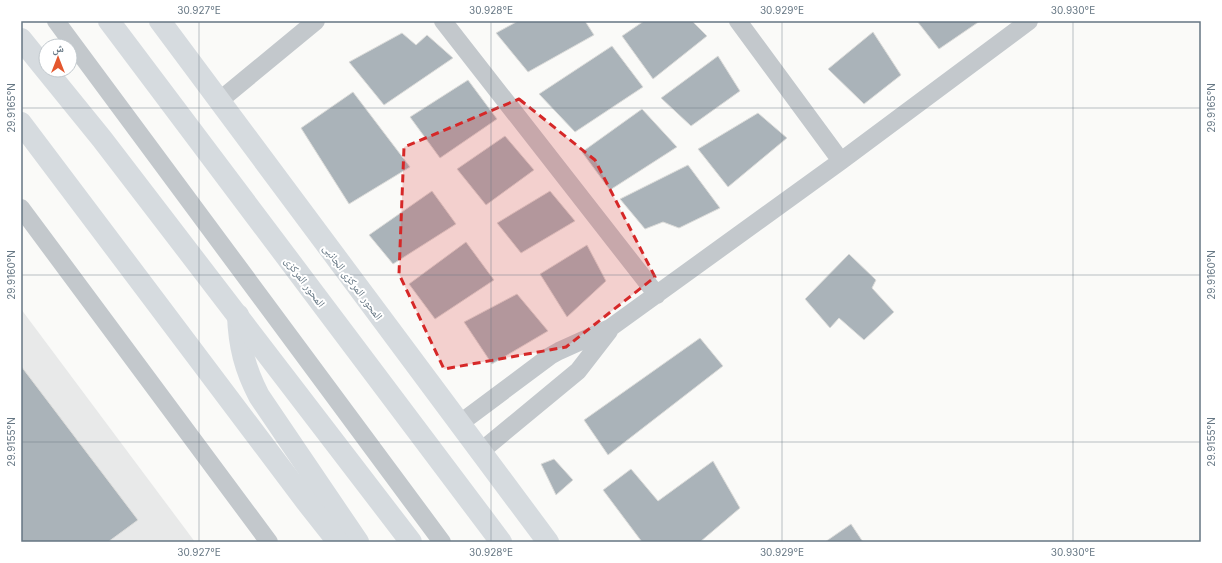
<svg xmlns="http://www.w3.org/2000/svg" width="1222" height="563" viewBox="0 0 1222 563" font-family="Inter,'Noto Naskh Arabic',sans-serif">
<rect width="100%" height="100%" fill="#fafaf8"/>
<path fill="#e8e9e9" d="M21,309L195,542H21Z"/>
<path fill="#aab3b9" stroke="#dcdcda" d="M518,21H585L594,35L528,72L496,33Z
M644,21H692L707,36L653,79L622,36Z
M917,21H980L939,49Z
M873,32L901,75L864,104L828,69Z
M402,33L416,45L427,35L453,58L384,105L349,62Z
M612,46L643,87L575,132L539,94Z
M718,56L740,91L691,126L661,98Z
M468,80L497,119L440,158L410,117Z
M353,92L410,167L349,204L301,128Z
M642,109L677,147L610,190L582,152Z
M758,113L787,138L728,187L698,149Z
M505,136L534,170L486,205L457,169Z
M688,165L720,208L679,228L663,222L645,229L620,199Z
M432,191L456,224L393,264L369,235Z
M550,191L575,221L521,253L497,223Z
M466,242L494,280L435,319L409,284Z
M587,245L606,281L567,317L540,274Z
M849,254L876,280L872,288L894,312L864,340L839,318L830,328L805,299Z
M517,294L548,331L492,364L464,322Z
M700,338L723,366L608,455L584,420Z
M21,366L138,520L108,542H21Z
M554,459L573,480L556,495L541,464Z
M713,461L740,508L700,542H642L603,490L631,469L658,501Z
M851,524L863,542H825Z"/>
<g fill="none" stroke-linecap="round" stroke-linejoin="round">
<path stroke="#c3c8cc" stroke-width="18" d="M56,21L442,542
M443,21L657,295
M738,21L841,161
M219,101L316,21
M21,208L269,542
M459,424L550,356L559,351L610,328L841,161L1029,21
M480,452L578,371L609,331"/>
<path stroke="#d6dbdf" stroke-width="22" d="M160,21L548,542
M238,315C239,346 245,369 259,396L358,542"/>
<path stroke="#d6dbdf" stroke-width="22" d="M109,21L501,542
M21,39L46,70
M46,70L102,139L411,542
M21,123L308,504L338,542"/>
</g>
<path fill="#d62828" fill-opacity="0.2" stroke="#d62828" stroke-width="3" stroke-dasharray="8 5" stroke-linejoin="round" d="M519,99L595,160L655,277L566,347L444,369L399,274L404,147Z"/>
<path fill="none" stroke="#657683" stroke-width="1" stroke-opacity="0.45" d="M199,21V542M491,21V542M782,21V542M1073,21V542M21,108H1201M21,275H1201M21,442H1201"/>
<g text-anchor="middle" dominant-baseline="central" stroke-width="4" stroke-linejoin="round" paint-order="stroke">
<g font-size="11" fill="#657683" stroke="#fff">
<text transform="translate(305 282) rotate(53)">المحور المركزى</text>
<text transform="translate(353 282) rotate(53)">المحور المركزى الجانبى</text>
</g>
</g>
<rect width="1222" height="563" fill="none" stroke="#ffffff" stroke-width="44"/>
<g transform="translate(58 58)"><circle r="19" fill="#ffffff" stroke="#c1c8cd"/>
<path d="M0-3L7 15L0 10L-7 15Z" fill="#e4572e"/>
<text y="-6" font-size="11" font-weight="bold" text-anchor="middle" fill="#657683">ش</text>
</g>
<rect x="22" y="22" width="1178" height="519" fill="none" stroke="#657683" stroke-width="1.5"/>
<g font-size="10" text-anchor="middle" fill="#657683">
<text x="199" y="14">30.927°E</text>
<text x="491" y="14">30.928°E</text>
<text x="782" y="14">30.929°E</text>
<text x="1073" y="14">30.930°E</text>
<text transform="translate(11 108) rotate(-90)" y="4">29.9165°N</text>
<text transform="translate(1211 108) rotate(-90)" y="4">29.9165°N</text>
<text transform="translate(11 275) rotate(-90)" y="4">29.9160°N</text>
<text transform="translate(1211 275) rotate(-90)" y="4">29.9160°N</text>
<text transform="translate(11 442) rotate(-90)" y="4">29.9155°N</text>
<text transform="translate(1211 442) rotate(-90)" y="4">29.9155°N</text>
<text x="199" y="556">30.927°E</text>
<text x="491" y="556">30.928°E</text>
<text x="782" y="556">30.929°E</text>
<text x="1073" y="556">30.930°E</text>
</g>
</svg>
